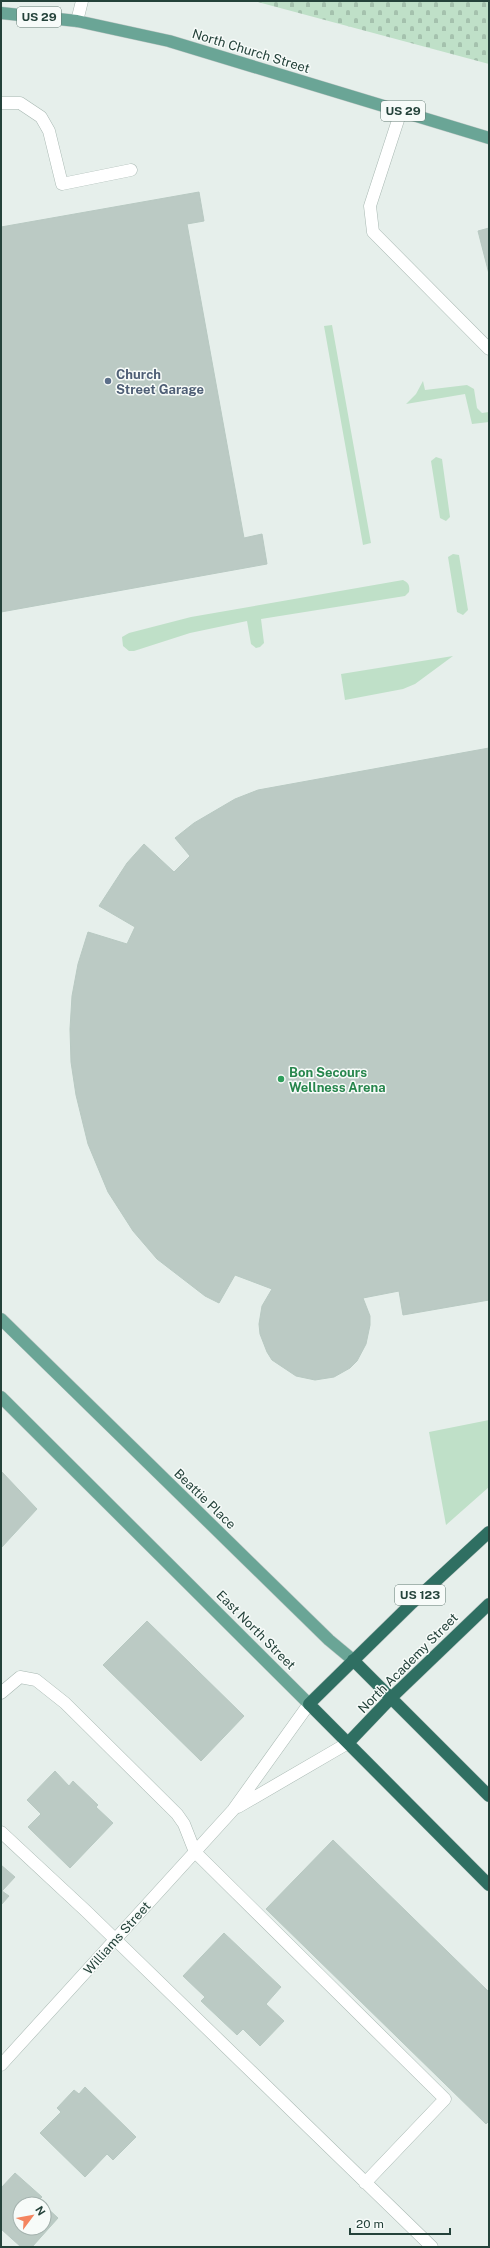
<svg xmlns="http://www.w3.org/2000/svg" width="490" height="2248" viewBox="0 0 490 2248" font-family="'Public Sans',sans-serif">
<defs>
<pattern id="cemetery-stones" width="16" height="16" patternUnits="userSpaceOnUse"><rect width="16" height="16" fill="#bfe0c8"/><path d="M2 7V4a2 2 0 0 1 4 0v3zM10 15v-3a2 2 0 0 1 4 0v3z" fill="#a4c1ad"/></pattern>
</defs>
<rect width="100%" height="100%" fill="#e6efeb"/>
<path fill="#bfe0c8" d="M332,325L371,543L363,545L324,326Z
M423,381L425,390L467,385L474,389L477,408L482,413L489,412V422L472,424L465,394L406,404L416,394Z
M436,457L442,459L450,517L446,521L440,518L431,461Z
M453,554L459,555L468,610L463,615L457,612L448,557Z
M403,580C409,583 410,586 409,592L405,596L261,619L264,643L260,647L256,648L251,644L247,621L190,633L134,651H129L123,646L122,637L129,633L191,617Z
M453,656L415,684L403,689L345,700L341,674Z
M489,1420V1487L446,1525L429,1432Z"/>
<path fill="url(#cemetery-stones)" d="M254,1H489V64Z"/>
<path fill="#bbcac4" stroke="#b8c9c2" d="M199,192L204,221L187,224L244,538L262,534L267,564L1,612V227Z
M489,228V274L478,231Z
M489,748V1300L403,1315L399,1291L363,1298L370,1316V1325L366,1344L357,1361L350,1368L334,1377L315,1380L296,1376L272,1360L267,1352L260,1334L259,1324L262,1306L272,1289L235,1275L219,1303L205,1296L157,1259L133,1231L108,1192L88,1144L76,1095L71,1062L70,1029L72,996L78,964L88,932L127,944L135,927L99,906L127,863L144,844L174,872L190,856L175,838L194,823L235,799L258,790Z
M1,1471L37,1509L1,1548Z
M147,1621L244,1716L201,1761L103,1665Z
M55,1771L69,1786L73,1781L98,1805L96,1807L113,1823L70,1868L28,1827L41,1814L27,1800Z
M333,1840L489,1992V2121L486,2124L266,1909Z
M1,1865L15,1877L2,1891L9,1896L1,1905Z
M224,1933L281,1987L266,2004L284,2021L260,2046L243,2029L237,2035L201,2001L205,1997L183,1976Z
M85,2087L136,2137L113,2160L107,2154L85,2177L40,2133L61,2112L57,2108L74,2090L79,2094Z
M15,2173L42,2197L39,2200L43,2204H20V2228H44V2205L58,2218L32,2247H21L1,2229V2188Z"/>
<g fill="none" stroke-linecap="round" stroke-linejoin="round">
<g stroke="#a8b8b2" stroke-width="13">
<path id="minor" d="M77,21L82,1
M1,103H20L41,117L49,131L62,184L131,170
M401,111L370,206L373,232L489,349
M1,1693L20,1677L36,1680L65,1703L177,1814L184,1824L195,1852L445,2099L365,2183
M238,1807L348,1743
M1,1832L87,1912L432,2247
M1,2065L233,1810L309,1704"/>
</g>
<g stroke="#c2cac8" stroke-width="13">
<path id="major" d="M1,13L77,21L169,41L489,138
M1,1319L329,1640L353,1660
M1,1397L309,1704"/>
</g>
<g stroke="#c2cac8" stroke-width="13">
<path id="highway" d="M489,1532L412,1603L309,1704L489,1885
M353,1660L489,1796
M348,1743L391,1698L489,1604"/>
</g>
<use href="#minor" stroke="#fff" stroke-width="12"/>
<use href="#major" stroke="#6aa596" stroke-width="12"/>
<use href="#highway" stroke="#2f6f62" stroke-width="12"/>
</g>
<circle fill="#5c6f8a" stroke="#f7fbf9" stroke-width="1.5" cx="108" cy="381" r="4"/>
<circle fill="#2e9e5b" stroke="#f7fbf9" stroke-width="1.5" cx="281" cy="1079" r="4"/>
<g text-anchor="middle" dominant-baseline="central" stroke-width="3" stroke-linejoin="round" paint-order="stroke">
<g fill="#f7fbf9" stroke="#637a73" stroke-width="1">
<rect x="17" y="7" width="44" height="20" rx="3"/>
<rect x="381" y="101" width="44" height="20" rx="3"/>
<rect x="395" y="1585" width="50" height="20" rx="3"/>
</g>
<g font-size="12" font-weight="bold" fill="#24423a">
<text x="39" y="17">US 29</text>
<text x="403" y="111">US 29</text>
<text x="420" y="1595">US 123</text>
</g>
<g font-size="13" fill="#24423a" stroke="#f7fbf9">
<text transform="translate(251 51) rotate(17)">North Church Street</text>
<text transform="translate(205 1499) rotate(44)">Beattie Place</text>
<text transform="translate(256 1630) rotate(45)">East North Street</text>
<text transform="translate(408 1663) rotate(-45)">North Academy Street</text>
<text transform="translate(117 1938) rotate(-48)">Williams Street</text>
</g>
<g font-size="13" font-weight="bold" fill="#4e5e75" stroke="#f7fbf9" text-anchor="start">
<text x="116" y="374">Church<tspan x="116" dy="15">Street Garage</tspan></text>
</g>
<g font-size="13" font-weight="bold" fill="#27864d" stroke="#f7fbf9" text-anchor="start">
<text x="289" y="1072">Bon Secours<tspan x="289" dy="15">Wellness Arena</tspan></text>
</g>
</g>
<rect width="490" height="2248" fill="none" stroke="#24423a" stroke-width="4"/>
<g transform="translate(32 2216) rotate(58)"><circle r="19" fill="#f7fbf9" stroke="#a3b1ad"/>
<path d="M0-3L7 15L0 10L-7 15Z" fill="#f4845f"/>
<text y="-6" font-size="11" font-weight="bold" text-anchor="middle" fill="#24423a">N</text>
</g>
<path d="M350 2228v6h100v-6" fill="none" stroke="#24423a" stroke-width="2"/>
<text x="356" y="2228" font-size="12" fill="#24423a" stroke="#f7fbf9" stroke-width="3" paint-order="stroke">20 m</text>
</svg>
